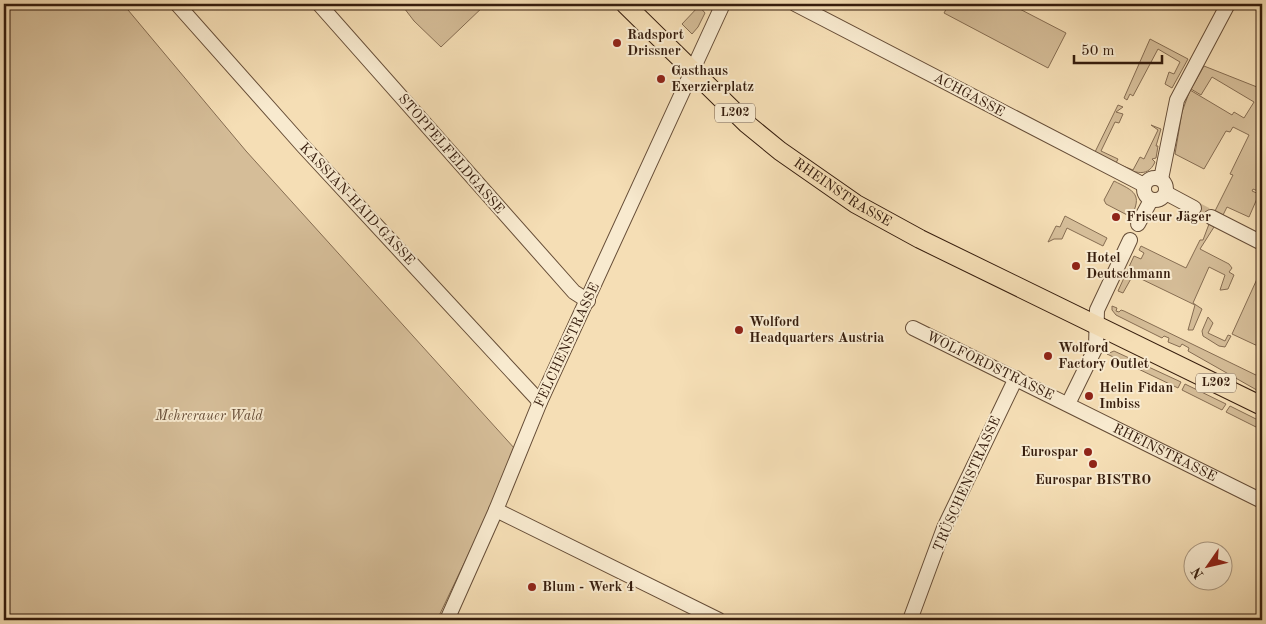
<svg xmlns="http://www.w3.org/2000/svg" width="1266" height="624" viewBox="0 0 1266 624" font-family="'Old Standard TT',serif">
<rect width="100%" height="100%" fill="#f5deb5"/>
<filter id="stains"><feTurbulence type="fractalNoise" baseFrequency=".004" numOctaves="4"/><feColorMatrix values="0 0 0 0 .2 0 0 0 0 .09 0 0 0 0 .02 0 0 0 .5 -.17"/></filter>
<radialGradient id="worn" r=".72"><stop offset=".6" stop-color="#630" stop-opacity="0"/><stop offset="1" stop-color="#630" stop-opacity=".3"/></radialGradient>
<path fill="#d5bd98" stroke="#866d52" d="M4,4H123L246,151L515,449L491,507L437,620H4Z
M401,4H486L441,47L414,21Z
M949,4H1010L1066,33L1048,68L944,13Z
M699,6L705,13L698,27L692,34L682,24Z
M1150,39L1188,59L1172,88L1165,84L1169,72L1174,74L1180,62L1158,49L1133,96L1130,94L1127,100L1124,98Z
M1204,66L1262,89V142L1259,149L1262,151V188L1260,192L1253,189L1252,191L1259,194L1249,217L1227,207L1223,215L1215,211L1233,175L1230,174L1249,135L1233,127L1230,132L1226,131L1204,169L1175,154L1182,112L1190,90L1232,115L1234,112L1244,118L1254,102L1212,77L1201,95L1191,89Z
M1118,105L1123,107L1116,112L1123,114L1119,123L1115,122L1101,151L1118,159L1116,163L1095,152Z
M1151,125L1161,129L1156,146H1158L1156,158L1152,159L1155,162C1147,180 1131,171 1118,164L1133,170L1140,157L1144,159L1158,130Z
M1114,181C1134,191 1143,194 1131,217L1106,204L1104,200Z
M1065,216L1107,238L1103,246L1067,228L1062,239H1054L1048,242L1056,226L1060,227Z
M1209,224L1214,227L1200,249L1229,264L1232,268L1229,272L1234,275L1228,289L1221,290H1220L1225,275L1209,267L1193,303L1202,309L1193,330H1188L1195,305L1133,275L1123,293L1118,291L1134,256L1141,259L1144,253L1139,250L1141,246L1186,268L1200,240H1203Z
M1257,279L1262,281V348L1232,334Z
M1112,306L1117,308L1116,311L1119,312L1121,310L1124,311L1262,378V393L1188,351L1189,348L1182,344L1180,347L1168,342L1169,338L1164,336L1162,338L1116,315L1112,310Z
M1208,317L1213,323L1208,333L1225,341L1228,335L1231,336L1225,347L1219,346L1203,336L1202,331Z
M1114,351L1181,382L1178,388L1107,354Z
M1185,384L1226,404L1222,410L1182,390Z
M1230,406L1262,422V430L1226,412Z"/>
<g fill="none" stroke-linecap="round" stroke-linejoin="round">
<path stroke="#cfb793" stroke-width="14" stroke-dasharray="14 7" stroke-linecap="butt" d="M1194,208L1211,217"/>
<g stroke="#664d37" stroke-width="16">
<g id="minor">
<path d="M177,4L303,146L540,402"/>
<path d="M319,4L574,292L588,301"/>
<path d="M795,4L1144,185"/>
<circle cx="1155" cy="189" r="11"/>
<path d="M1161,179L1177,100L1228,4"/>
<path d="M1166,193L1194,208"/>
<path d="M1211,217L1262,243"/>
<path d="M1138,224L1151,200"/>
<path id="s1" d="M913,328L1262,501"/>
<path d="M1068,404L1096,347L1097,310L1130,240"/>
<path d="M496,510L719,620"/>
<path d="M447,620L496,510L540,402L723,4"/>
<path d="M910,620L944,528L1016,378"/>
</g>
</g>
<g stroke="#361d0d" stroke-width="20">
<g id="major">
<path id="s2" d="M625,4L747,124L780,151L856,204L920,239L1262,406"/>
</g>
</g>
<use href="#minor" stroke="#f8eacf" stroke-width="14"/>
<use href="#major" stroke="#f5deb5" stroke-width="18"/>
</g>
<g fill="#8f2418" stroke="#f8eacf" stroke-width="2">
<circle cx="617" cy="43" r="5"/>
<circle cx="661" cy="79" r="5"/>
<circle cx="1116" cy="217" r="5"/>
<circle cx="1076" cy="266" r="5"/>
<circle cx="739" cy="330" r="5"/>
<circle cx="1048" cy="356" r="5"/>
<circle cx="1089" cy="396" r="5"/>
<circle cx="1088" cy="452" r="5"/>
<circle cx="1093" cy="464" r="5"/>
<circle cx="532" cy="587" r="5"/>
</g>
<g text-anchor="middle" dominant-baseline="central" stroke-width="4" stroke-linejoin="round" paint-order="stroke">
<g fill="#f8eacf" stroke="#705a47" stroke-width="1">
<rect x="715" y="103.5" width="40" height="19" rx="4"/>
<rect x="1196" y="373.5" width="40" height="19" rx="4"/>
</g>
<g font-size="12" font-weight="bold" fill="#361d0d">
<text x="735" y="113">L202</text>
<text x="1216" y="383">L202</text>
</g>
<g font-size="14" font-weight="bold" fill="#361d0d" stroke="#f8eacf" text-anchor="start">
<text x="627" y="35">Radsport<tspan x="627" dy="16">Drissner</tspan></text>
<text x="671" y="71">Gasthaus<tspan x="671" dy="16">Exerzierplatz</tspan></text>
<text x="1126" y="217">Friseur Jäger</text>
<text x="1086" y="258">Hotel<tspan x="1086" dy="16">Deutschmann</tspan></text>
<text x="749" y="322">Wolford<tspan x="749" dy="16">Headquarters Austria</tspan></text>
<text x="1058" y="348">Wolford<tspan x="1058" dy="16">Factory Outlet</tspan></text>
<text x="1099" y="388">Helin Fidan<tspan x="1099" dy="16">Imbiss</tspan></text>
<text x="1078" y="452" text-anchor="end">Eurospar</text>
<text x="1093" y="480" text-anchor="middle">Eurospar BISTRO</text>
<text x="542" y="587">Blum - Werk 4</text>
</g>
<g font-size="14" fill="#361d0d" stroke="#f8eacf">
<text transform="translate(969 95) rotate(28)">ACHGASSE</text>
<text transform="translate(451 154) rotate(49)">STOPPELFELDGASSE</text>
<text stroke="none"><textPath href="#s2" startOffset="289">RHEINSTRASSE</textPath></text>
<text transform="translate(357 204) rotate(47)">KASSIAN-HAID-GASSE</text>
<text transform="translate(567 345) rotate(-65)">FELCHENSTRASSE</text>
<text transform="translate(990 366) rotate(26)">WOLFORDSTRASSE</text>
<text stroke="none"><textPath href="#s1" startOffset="281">RHEINSTRASSE</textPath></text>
<text transform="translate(967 484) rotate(-66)">TRÜSCHENSTRASSE</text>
</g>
<g font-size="14" font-style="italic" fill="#664d37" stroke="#f8eacf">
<text x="209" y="416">Mehrerauer Wald</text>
</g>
</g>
<rect width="1266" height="624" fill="none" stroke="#f5deb5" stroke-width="20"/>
<rect x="5" y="5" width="1256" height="614" fill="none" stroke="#361d0d" stroke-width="2.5"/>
<rect x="10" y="10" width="1246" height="604" fill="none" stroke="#361d0d"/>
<g transform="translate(1208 566) rotate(236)"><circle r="24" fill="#f8eacf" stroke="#aa9881"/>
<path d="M0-4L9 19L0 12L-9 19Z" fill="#8f2418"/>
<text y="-8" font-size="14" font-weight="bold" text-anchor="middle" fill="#361d0d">N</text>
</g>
<path d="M1074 55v8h88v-8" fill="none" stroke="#361d0d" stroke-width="2.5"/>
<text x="1081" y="55" font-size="15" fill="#361d0d" stroke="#f8eacf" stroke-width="4" paint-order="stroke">50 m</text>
<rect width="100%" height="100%" filter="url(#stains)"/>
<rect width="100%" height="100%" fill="url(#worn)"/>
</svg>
